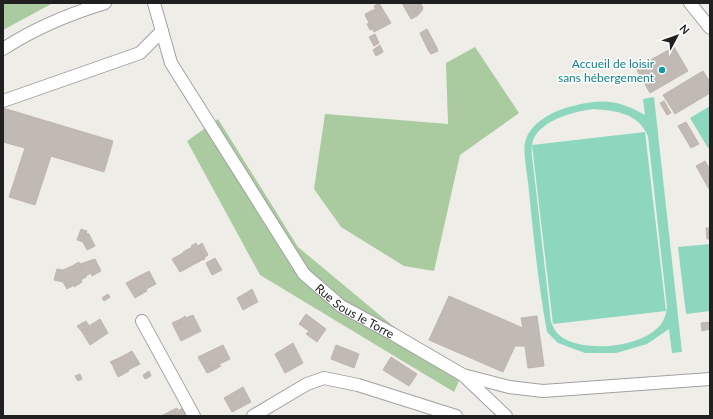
<svg xmlns="http://www.w3.org/2000/svg" width="713" height="419" viewBox="0 0 713 419" font-family="Lato,sans-serif">
<rect width="100%" height="100%" fill="#efede7"/>
<path fill="#aacba0" d="M3,3H53L3,30Z
M475,47L519,113L460,155L434,271L404,266L341,227L314,189L325,114L448,124L446,63Z
M218,119L298,247L459,381L454,392L260,275L187,141Z"/>
<path fill="#8cd7be" fill-rule="evenodd" d="M654,97L682,352L672,353L669,329L647,344L616,353H585L558,343L547,332C538,283 533,232 528,182C527,173 523,150 525,143C529,123 554,110 573,106C602,98 619,100 645,115L643,99ZM594,109C617,111 638,113 648,136L667,307C666,313 665,319 661,324C644,348 581,354 559,335C555,331 553,327 551,322L533,164C532,158 531,151 532,145C535,121 575,111 594,109Z
M710,106V147L708,148L690,118Z
M645,132L666,311L553,324L532,145Z
M710,244V311L686,314L678,247Z"/>
<path fill="#c0b9b4" stroke="#c0b5ab" d="M379,3L382,8L377,11L374,6Z
M402,3H423L418,6L419,8L414,11L417,16L411,19Z
M421,4L423,8L421,12L417,16L414,11L419,8L418,6Z
M382,8L391,23L374,32L366,17Z
M375,9L377,11L366,17L365,14Z
M369,23L372,29L370,30L367,24Z
M427,29L436,46L428,50L420,33Z
M375,34L379,43L374,46L369,37Z
M380,45L383,52L376,56L373,50Z
M436,46L438,51L431,54L428,50Z
M674,47L688,71L650,93L636,68Z
M703,71L710,82V93L675,114L663,95Z
M664,101L671,113L667,115L660,103Z
M3,108L113,141L104,172L51,156L35,205L9,197L25,148L3,142Z
M686,122L699,144L691,148L678,126Z
M705,161L710,170V188L709,189L696,166Z
M706,228H710V239H707Z
M81,229L87,231L83,242L77,240Z
M86,233L89,234L95,246L87,250L83,242Z
M196,243L205,259L191,264V266L180,272L172,259L183,253V252L192,247L191,246Z
M202,243L208,255L204,258L198,246Z
M215,258L222,270L212,275L206,263Z
M95,259L101,271L92,276L91,273L86,276V277L81,280L82,282L74,287V285L67,289L63,282L54,280L57,269L63,270L72,266L75,271L82,268L80,264Z
M199,260L200,261L191,266V264Z
M79,262L82,268L75,271L72,266Z
M149,271L156,284L139,293L140,295L135,298L126,283Z
M146,289L147,291L140,295L139,293Z
M252,289L258,302L252,305L246,293Z
M246,293L252,305L243,310L237,298Z
M108,294L110,297L104,301L102,298Z
M449,296L523,328L521,318L537,316L544,366L528,368L525,346H515L503,372L429,340Z
M306,314L326,329L317,342L306,334L309,331L299,324Z
M193,315L201,331L181,341L174,327L183,323L181,319L185,316L186,318Z
M100,319L108,333L90,345L82,332L90,327L89,326Z
M181,319L183,323L174,327L172,323Z
M86,321L90,327L82,332L77,326Z
M710,322V329L702,331L701,323Z
M293,343L303,363L285,373L275,354Z
M223,345L230,359L211,368L212,371L207,373L198,357Z
M336,345L359,354L354,368L331,359Z
M132,351L140,364L128,370L129,371L118,377L112,364L122,358L121,357Z
M121,357L122,358L112,364L110,362Z
M391,357L417,374L409,386L383,370Z
M219,364L221,366L212,371L211,368Z
M149,371L151,376L145,379L143,375Z
M80,374L82,379L78,381L75,376Z
M243,387L251,402L232,412L224,398Z
M177,408L181,416H161Z
M183,408L186,415L184,416H182L179,410Z"/>
<g fill="none" stroke-linecap="round" stroke-linejoin="round">
<g stroke="#a1a1a1" stroke-width="14">
<g id="minor">
<path id="s1" d="M154,3L171,63L304,274L341,306L391,333L463,375L509,387L543,391L710,379"/>
<path d="M690,3L710,28"/>
<path d="M3,49C35,28 69,14 105,3"/>
<path d="M3,101L140,53L162,31"/>
<path d="M142,321L194,416"/>
<path d="M465,377L506,416"/>
<path d="M253,416L307,384L324,378L358,385L456,416"/>
</g>
</g>
<use href="#minor" stroke="#fff" stroke-width="12"/>
</g>
<circle fill="#0f9aa8" stroke="#fff" stroke-width="1.5" cx="662" cy="70" r="4"/>
<g text-anchor="middle" dominant-baseline="central" stroke-width="3" stroke-linejoin="round" paint-order="stroke">
<g font-size="12" fill="#0d838f" stroke="#fff" text-anchor="end">
<text x="654" y="63">Accueil de loisir<tspan x="654" dy="14">sans hébergement</tspan></text>
</g>
<g font-size="12" fill="#202020" stroke="#fff">
<text stroke="none"><textPath href="#s1" startOffset="375">Rue Sous le Torre</textPath></text>
</g>
</g>
<rect width="713" height="419" fill="none" stroke="#202020" stroke-width="8"/>
<g transform="translate(677 36) rotate(49)" stroke="#ffffff" stroke-width="3" paint-order="stroke">
<path d="M0-3L7 15L0 10L-7 15Z" fill="#202020"/>
<text y="-6" font-size="11" font-weight="bold" text-anchor="middle" fill="#202020">N</text>
</g>
</svg>
